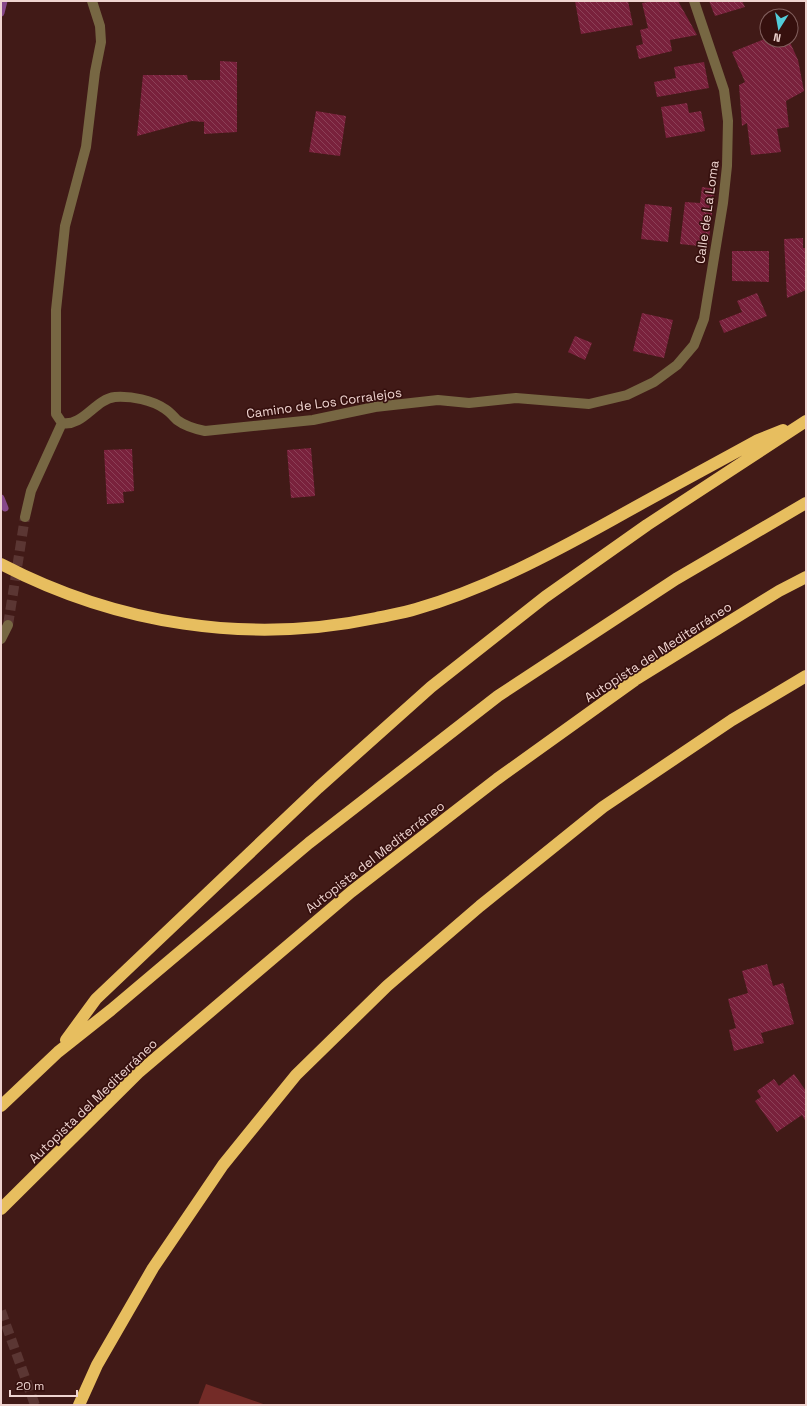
<svg xmlns="http://www.w3.org/2000/svg" width="807" height="1406" viewBox="0 0 807 1406" font-family="'Space Grotesk',sans-serif">
<defs>
<pattern id="building-back-hatch" width="6" height="6" patternUnits="userSpaceOnUse"><rect width="6" height="6" fill="#79213c"/><path d="M-1 5l2 2M0 0l6 6M5-1l2 2" fill="none" stroke="#8c4057"/></pattern>
</defs>
<rect width="100%" height="100%" fill="#411a17"/>
<path fill="#732b27" d="M206,1384L266,1405H198Z"/>
<g fill="none" stroke-linecap="round" stroke-linejoin="round">
<path stroke="#874889" stroke-width="7" d="M1,13L4,1
M1,498L5,508"/>
</g>
<path fill="url(#building-back-hatch)" d="M575,1H628L633,25L581,34Z
M654,1H678L697,35L670,40L672,51L639,59L636,46L643,44L640,30L648,28L642,3Z
M709,1H742L745,7L715,16Z
M767,38V40H789L798,60L804,91L786,101L789,127L777,129L781,152L751,155L747,123L742,126L739,85L745,82L732,52Z
M220,61L237,62V132L204,134V122L192,121L137,136L143,75H187L188,80H220Z
M704,62L709,88L657,97L654,82L676,78L674,67Z
M687,103L689,113L701,111L705,131L666,138L661,107Z
M316,111L346,116L340,156L309,152Z
M702,187L715,189L708,247L680,244L685,202L700,203Z
M645,204L672,207L668,242L641,239Z
M803,238V248H806V290L787,298L784,239Z
M732,251H769V282L732,281Z
M757,293L767,316L724,333L719,321L742,312L737,301Z
M642,313L673,320L664,358L633,351Z
M575,336L592,343L585,360L568,352Z
M311,448L315,496L291,498L287,450Z
M132,449L134,491L123,492L124,503L107,504L104,450Z
M767,964L773,986L783,983L794,1024L761,1033L764,1043L734,1051L729,1030L736,1028L728,999L748,993L742,971Z
M794,1074L806,1091V1122L802,1115L777,1132L755,1101L761,1097L757,1091L774,1079L779,1086Z"/>
<g fill="none" stroke-linecap="round" stroke-linejoin="round">
<path stroke="#5b3633" stroke-width="10" stroke-dasharray="10 5" stroke-linecap="butt" d="M8,625L25,517
M1,1311L35,1405"/>
<path stroke="#776743" stroke-width="10" d="M92,1L100,26L101,42L95,72L86,147L65,226L56,310V414L62,423C83,427 95,399 115,397C132,396 152,400 165,409C170,412 173,416 177,420C185,426 195,429 205,431L313,420L375,407L438,400L469,403L516,398L589,404L627,395L654,382L677,365L694,345L704,319L723,203L727,166L728,121L724,90L694,1
M25,517L31,491L62,423
M1,639L8,625"/>
<path stroke="#e7be5f" stroke-width="12" d="M1,564C116,624 248,645 376,618C389,615 403,613 416,609C485,589 549,555 612,520C660,493 709,467 758,440L783,430
M66,1040L96,999L318,788L431,687L545,597L647,525L806,421
M1,1106L58,1052L111,1010L309,843L498,696L676,579L806,503
M1,1209L138,1073L351,892L497,779L635,680L779,591L806,577
M79,1405L97,1365L153,1268L223,1165L296,1075L387,986L480,906L603,807L732,720L806,676"/>
</g>
<g text-anchor="middle" dominant-baseline="central" stroke-width="3.5" stroke-linejoin="round" paint-order="stroke">
<g font-size="13" fill="#efd4d0" stroke="#36100e">
<text transform="translate(707 212) rotate(-82)">Calle de La Loma</text>
<text transform="translate(324 403) rotate(-8)">Camino de Los Corralejos</text>
<text transform="translate(658 652) rotate(-33)">Autopista del Mediterráneo</text>
<text transform="translate(375 857) rotate(-38)">Autopista del Mediterráneo</text>
<text transform="translate(93 1101) rotate(-44)">Autopista del Mediterráneo</text>
</g>
</g>
<rect width="807" height="1406" fill="none" stroke="#efd4d0" stroke-width="4"/>
<g transform="translate(779 28) rotate(191)"><circle r="19" fill="#36100e" stroke="#805e5c"/>
<path d="M0-3L7 15L0 10L-7 15Z" fill="#52cbd9"/>
<text y="-6" font-size="11" font-weight="bold" text-anchor="middle" fill="#efd4d0">N</text>
</g>
<path d="M10 1390v6h67v-6" fill="none" stroke="#efd4d0" stroke-width="2"/>
<text x="16" y="1390" font-size="12" fill="#efd4d0" stroke="#36100e" stroke-width="3" paint-order="stroke">20 m</text>
</svg>
